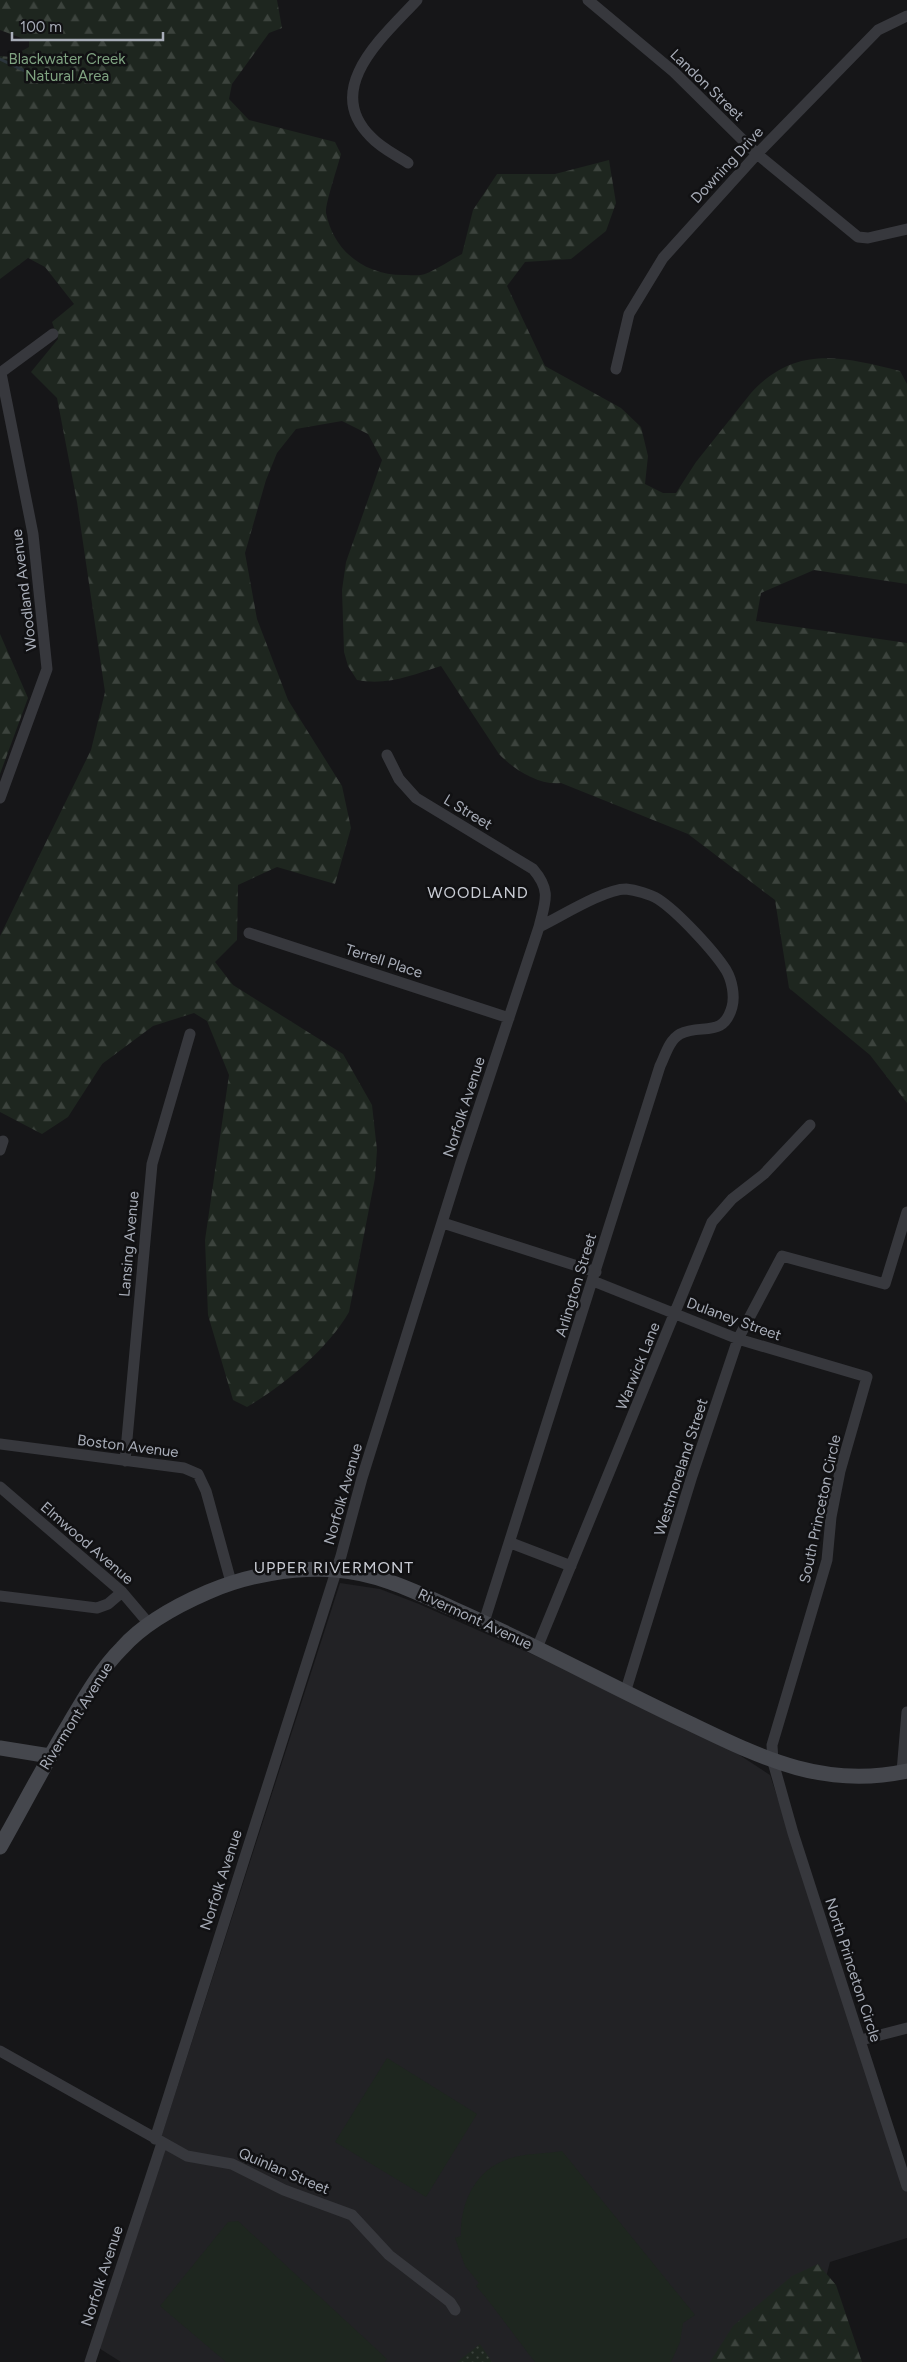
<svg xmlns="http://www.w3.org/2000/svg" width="907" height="2362" viewBox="0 0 907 2362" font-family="Figtree,sans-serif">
<defs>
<pattern id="forest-firs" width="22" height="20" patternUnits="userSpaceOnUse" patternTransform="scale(1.25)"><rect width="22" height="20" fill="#1e261f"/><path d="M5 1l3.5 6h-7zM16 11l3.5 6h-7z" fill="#3c433d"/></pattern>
<pattern id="garden-dots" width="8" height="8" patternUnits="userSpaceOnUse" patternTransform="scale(1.25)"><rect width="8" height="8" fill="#1e261f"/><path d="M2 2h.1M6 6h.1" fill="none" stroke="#3c433d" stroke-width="1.8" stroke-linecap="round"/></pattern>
</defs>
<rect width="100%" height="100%" fill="#161618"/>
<path fill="#222225" d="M340,1583L380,1589L419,1604L698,1728L770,1775L907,2188V2238L830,2262L804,2362H121L94,2345Z"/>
<path fill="#1e261f" d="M387,2058L477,2114L426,2197L335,2142Z
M562,2151L695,2315L683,2323L680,2342L671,2362H535C514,2336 497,2310 476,2286L479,2283L465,2266L455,2238L461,2236C460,2203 475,2170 508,2159C525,2153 544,2154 562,2151Z
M238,2221L387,2359L385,2362H226L160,2306L228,2222Z"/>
<path fill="url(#forest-firs)" d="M0,0H277L282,28L269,33L232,84L229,99L249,120L335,142L341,154C338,166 325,204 326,213C334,253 367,276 406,275C412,275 420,276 425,274C438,269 450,260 462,254L473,210L497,174H555L609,160L616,203L606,231L571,259L525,262L507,286L545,366L621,408L641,427L648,456L645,484L663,493H676L696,462L751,393C796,344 843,357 900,371L907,384V584L814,570L761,593L756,621L907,643V1103L870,1055L789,988L775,900L688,834L561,783C540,786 513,769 499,754L441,666C412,675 387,686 357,680L348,666L344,652L342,590L346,562L382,460L368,434L342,421L296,429L277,453L266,480L245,553L257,619L288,700L342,786L351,828L335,884L277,867L238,885L237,940L215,962L233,985L343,1054L372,1105L377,1150L375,1178L349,1312C327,1350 284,1385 247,1407L233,1400L208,1315L205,1240L229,1075L207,1021L194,1013L153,1026L102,1064L68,1117L42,1134L0,1112V936L91,750L105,692L77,502L57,398L31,372L58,339L52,322L74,304L45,267L28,258L0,279V56L11,57L29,47V41L0,30Z
M0,634L28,698L0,774Z
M818,2264L836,2285L862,2362H710L733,2326L792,2276Z"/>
<path fill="url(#garden-dots)" d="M480,2344L492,2362H457Z"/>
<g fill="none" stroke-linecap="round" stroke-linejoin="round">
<path stroke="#2c353c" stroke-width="3" d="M0,59L31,74"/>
<path stroke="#37383d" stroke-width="11" d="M588,0L674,72L757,154L858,237L868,238L907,229
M408,163C396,155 381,148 371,137C321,88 385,35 417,0
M616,369L629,314L663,258L757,154L878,30L907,16
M0,373L53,334
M0,798L47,669L33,534L1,373
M249,933L509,1018
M0,1150L3,1141
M443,1223L596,1272
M593,1281L738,1339L867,1377L840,1471L831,1517L827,1560L772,1745L773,1762L793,1833L907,2186
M0,1444L184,1468L198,1474L206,1491L231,1582
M125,1461L152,1164L190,1034
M0,1487L122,1592L150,1625
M511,1543L571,1566
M0,1596L97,1608L108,1604L122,1592
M484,1622L660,1066C665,1056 669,1040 680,1034C701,1023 723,1039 732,1007C735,996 732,980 726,970C714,951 678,912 658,899C650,894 635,890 626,889C604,889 560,917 539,927
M537,1648L712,1222L732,1199L764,1174L810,1125
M625,1693L692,1476L738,1339L782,1256L885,1284L907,1212
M902,1772L907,1712
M861,2040L907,2028
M0,2051L187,2156L232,2164L284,2190L352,2215L389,2255L450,2302L455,2310
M155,2139L341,1556L362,1478L460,1165L539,927C545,902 552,891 533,869L416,798L399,779L387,755
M90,2362L162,2143"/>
<path stroke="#45474d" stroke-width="15" d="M0,1748L50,1756
M0,1847C23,1806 45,1764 69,1724C85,1697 100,1670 122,1648C144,1623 178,1605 208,1592C247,1575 293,1567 336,1570C378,1573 416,1592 454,1609C534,1644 610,1686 689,1723C762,1758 823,1789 907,1771"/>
</g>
<g text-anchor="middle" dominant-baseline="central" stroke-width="5" stroke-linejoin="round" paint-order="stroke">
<g font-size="15" fill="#7fa381" stroke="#111113">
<text x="67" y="59">Blackwater Creek<tspan x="67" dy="17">Natural Area</tspan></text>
</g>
<g font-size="15" fill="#a8adb8" stroke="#111113">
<text transform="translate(707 85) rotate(44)">Landon Street</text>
<text transform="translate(727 165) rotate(-47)">Downing Drive</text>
<text transform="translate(24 590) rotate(-97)">Woodland Avenue</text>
<text transform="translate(468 812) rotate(31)">L Street</text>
<text transform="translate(384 961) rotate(18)">Terrell Place</text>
<text transform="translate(464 1107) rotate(-72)">Norfolk Avenue</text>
<text transform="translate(129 1244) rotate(-85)">Lansing Avenue</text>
<text transform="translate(576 1285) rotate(-73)">Arlington Street</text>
<text transform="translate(734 1319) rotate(20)">Dulaney Street</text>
<text transform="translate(638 1366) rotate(-68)">Warwick Lane</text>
<text transform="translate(128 1446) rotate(7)">Boston Avenue</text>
<text transform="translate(681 1467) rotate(-72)">Westmoreland Street</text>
<text transform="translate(343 1494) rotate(-74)">Norfolk Avenue</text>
<text transform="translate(820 1509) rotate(-78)">South Princeton Circle</text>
<text transform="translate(87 1543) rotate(41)">Elmwood Avenue</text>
<text transform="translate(475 1619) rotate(25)">Rivermont Avenue</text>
<text transform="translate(76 1716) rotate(-58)">Rivermont Avenue</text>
<text transform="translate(221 1880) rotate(-72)">Norfolk Avenue</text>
<text transform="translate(853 1970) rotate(72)">North Princeton Circle</text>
<text transform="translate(284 2171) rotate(23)">Quinlan Street</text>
<text transform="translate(102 2276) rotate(-72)">Norfolk Avenue</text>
</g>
<g font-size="16" letter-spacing="1" fill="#c9ccd4" stroke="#111113">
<text x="478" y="892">WOODLAND</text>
<text x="334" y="1567">UPPER RIVERMONT</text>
</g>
</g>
<path d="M12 32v8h151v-8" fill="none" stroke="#a8adb8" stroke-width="2.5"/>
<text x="20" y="32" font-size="15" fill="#a8adb8" stroke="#111113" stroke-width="4" paint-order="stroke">100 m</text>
</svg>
